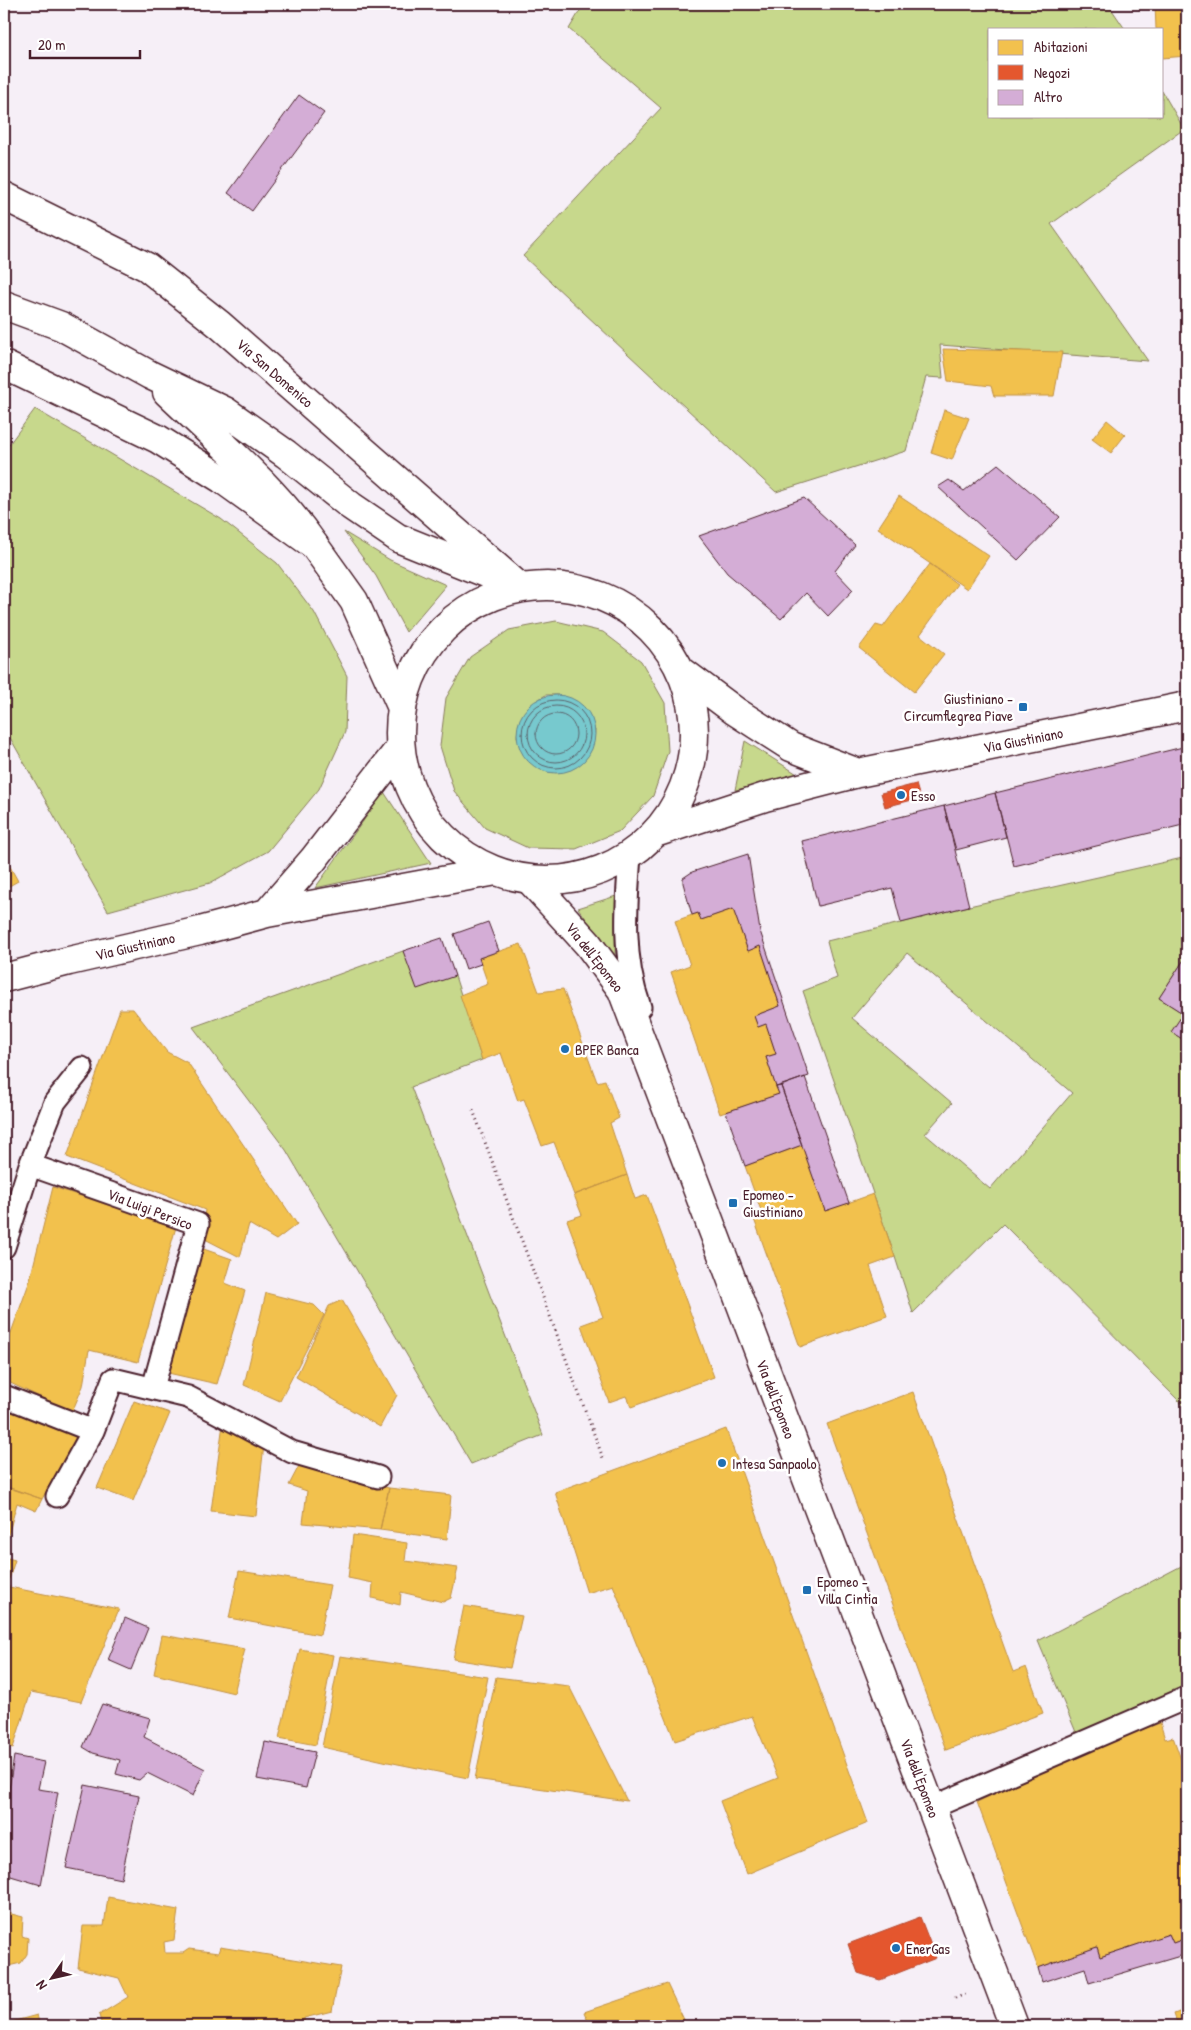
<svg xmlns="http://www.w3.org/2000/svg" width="1191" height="2030" viewBox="0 0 1191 2030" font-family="'Patrick Hand',sans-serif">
<rect width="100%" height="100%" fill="#f6eff7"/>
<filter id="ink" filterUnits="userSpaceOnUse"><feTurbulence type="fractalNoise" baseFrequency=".02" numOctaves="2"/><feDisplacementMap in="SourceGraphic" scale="10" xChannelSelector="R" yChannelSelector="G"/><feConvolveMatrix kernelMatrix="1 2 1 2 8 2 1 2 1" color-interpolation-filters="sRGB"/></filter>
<g filter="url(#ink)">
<path fill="#c7d88c" stroke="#887c5c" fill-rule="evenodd" d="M584,4H1108L1125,29H990V116H1162V91L1184,129L1051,224L1148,361L940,345L943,378L926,377L906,451L776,492L523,256L661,108L569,29Z
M35,409L221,519L277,563L314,612L347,676L345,732L319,789L268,851L210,883L108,911L4,727V451Z
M344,532L390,560L446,585L406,632L376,576Z
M556,621L603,632L641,661L665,703L668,751L653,796L620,831L576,849L528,848L485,828L454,791L440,746L446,698L470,657L509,630ZM546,695H559L595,730C593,753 582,770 558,772C553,773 544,772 540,769C532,763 523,745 517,737C519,716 527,705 546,695Z
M745,741L802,777L735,790Z
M384,792L431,863L315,888Z
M1187,857V955L1159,998L1184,1014L1172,1032L1187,1042V1409L1003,1224L913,1313L895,1257L803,991L837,978L827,941L969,906ZM907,953L1072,1093L990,1189L925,1134L952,1103L852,1018Z
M616,896L615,958L578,908Z
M403,951L455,976L482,1060L411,1087L543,1435L471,1464L286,1150L193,1027Z
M1187,1563V1692L1078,1737L1038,1641Z"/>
<path fill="#77c9ce" stroke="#65858d" d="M517 734a39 39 0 1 1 78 0a39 39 0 1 1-78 0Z"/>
<path fill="#f2c14e" stroke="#c09044" d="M1155,4H1187V56L1162,58V29H1156Z
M943,349L1062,352L1054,396H994L991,386L948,381Z
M944,410L969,418L952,460L931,453Z
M1107,420L1125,435L1111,453L1092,439Z
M899,496L989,556L967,589L878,528Z
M930,564L957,584L920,635L944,654L914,692L859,648L876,625L883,627Z
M4,856L18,881L4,889Z
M733,909L748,951L760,946L780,1006L754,1016L758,1027L766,1024L776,1054L766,1057L779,1094L720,1114L671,972L690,965L675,921L698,913L701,920Z
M521,944L539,992L563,989L597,1082L605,1080L619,1118L610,1123L627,1175L574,1195L554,1142L542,1146L524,1099L518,1101L501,1053L482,1060L460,995L488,984L479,958Z
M120,1009H133L167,1052L188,1063L297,1224L276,1240L249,1224L240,1257L201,1237L205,1210L67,1157Z
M802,1145L825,1211L873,1194L895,1257L870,1266L887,1316L800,1347L754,1219L763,1216L745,1166Z
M627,1175L635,1199L647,1195L714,1377L631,1407L626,1396L609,1402L581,1325L603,1317L567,1220L582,1215L574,1195Z
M53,1187L176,1227L138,1362L89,1350L83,1386L72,1412L4,1380V1352L29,1283Z
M198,1247L232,1259L225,1283L245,1291L217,1384L168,1373Z
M266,1293L314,1305L324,1315L280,1401L244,1385Z
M342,1300L397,1395L380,1427L296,1377L329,1306Z
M913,1392L1013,1672L1026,1667L1043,1713L946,1750L827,1424Z
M134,1401L170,1413L133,1501L97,1488Z
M4,1405L77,1435L42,1499L4,1486Z
M223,1424L264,1445L256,1516L211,1511Z
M726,1429L868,1823L747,1874L720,1801L778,1778L752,1716L675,1741L613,1585L587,1593L555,1492Z
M299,1466L389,1488L380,1530L303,1523L307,1491L289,1485Z
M4,1486L42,1499L36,1511L17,1503L4,1550Z
M389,1488L451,1495L447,1539L380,1530Z
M353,1535L407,1543L405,1561L458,1568L451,1598L443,1602L401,1592L400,1605L372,1598L373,1583L348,1578Z
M4,1557L15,1560L9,1579L4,1577Z
M239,1571L330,1585L320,1635L229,1618Z
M4,1586L119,1609L81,1702L31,1692L13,1748L4,1745Z
M464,1606L522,1616L510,1668L453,1659Z
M162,1635L245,1649L234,1693L154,1674Z
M300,1649L333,1655L316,1745L279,1738Z
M340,1656L488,1677L468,1778L388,1762L322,1747Z
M496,1677L569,1686L627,1801L475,1779Z
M1160,1723L1165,1739L1173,1737L1187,1776V1938L1173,1943L1169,1934L1100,1957L1097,1947L1038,1968L977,1802L1102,1744Z
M108,1897L178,1910L174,1940L164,1942L165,1953H183L189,1949L218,1953L220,1947L341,1967L332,2011L304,2018L305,2026H102L99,2015L128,1997L119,1978L78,1968L83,1926H104Z
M4,1912L23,1917L22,1936L28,1938L27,1954L21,1963L4,1967Z
M667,1984L687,2026H590L584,2012Z
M1187,2009V2026H1178L1174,2014Z
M37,2015L40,2026H4V2024Z"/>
<path fill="#e4572e" stroke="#b6462d" d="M916,784L920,798L885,807L881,793Z
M920,1917L936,1958L880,1980L858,1973L848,1944Z"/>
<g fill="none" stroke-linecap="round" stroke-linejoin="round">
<path stroke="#5c636c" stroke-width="1" d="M522 734a34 34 0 1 1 68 0a34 34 0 1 1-68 0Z
M528 734a28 28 0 1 1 56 0a28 28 0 1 1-56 0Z
M536 734a20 20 0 1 1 40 0a20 20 0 1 1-40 0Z"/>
</g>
<path fill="#d4add6" stroke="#4a1f2b" d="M299,95L324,113L252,211L228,193Z
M998,464L1060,517L1018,560L938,487L949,480L964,491Z
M804,498L855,545L835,571L853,590L828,616L806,593L781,619L727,573L699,536Z
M1187,746V824L1014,866L995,793Z
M995,793L1006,837L956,850L944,806Z
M944,806L969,906L901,923L892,888L818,906L802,841Z
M748,854L760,931L809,1076L776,1087L766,1057L776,1054L766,1024L758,1027L754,1016L780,1006L760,946L748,951L733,909L701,920L698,913L692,915L683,883V878L692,872Z
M488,922L499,951L479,958L481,964L466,969L454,934Z
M442,938L455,976L417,989L403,951Z
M1187,955V1008L1184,1014L1159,998Z
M1187,1008V1042L1171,1032Z
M805,1077L849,1203L825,1211L781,1086Z
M781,1086L802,1145L745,1166L726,1112L779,1094L776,1087Z
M125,1618L148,1628L131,1670L108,1660Z
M102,1704L150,1718L144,1737L205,1769L193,1796L147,1773L139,1780L116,1774L120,1760L93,1753L83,1747Z
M265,1742L315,1752L306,1788L257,1779Z
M14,1756L44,1762L38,1789L58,1792L41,1885L4,1874V1823Z
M85,1785L139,1796L121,1879L66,1868Z
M1169,1934L1173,1943L1187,1938V1954L1089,1983L1085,1968L1042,1982L1038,1968L1097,1947L1100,1957Z"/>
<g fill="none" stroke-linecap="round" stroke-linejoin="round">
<g stroke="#4a1f2b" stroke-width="25">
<path id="service" d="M630,856C626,907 622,958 640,1007
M30,1165L198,1224L153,1388
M4,1247L30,1165L55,1102L82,1068
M4,1396L93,1431L113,1379L188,1397L292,1452L378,1477
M57,1496L93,1431
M931,1808L1186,1698L1187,1702"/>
</g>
<g stroke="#4a1f2b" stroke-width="31">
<path id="minor" d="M4,196L147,267L220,325L517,585
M4,365L158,439L222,479L314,545L354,601L402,708"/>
</g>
<g stroke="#4a1f2b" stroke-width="31">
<path id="tertiary" d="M530,880L588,944L622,990L1014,2026"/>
</g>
<g stroke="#4a1f2b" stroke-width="31">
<path id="secondary" d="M400 733a147 147 0 1 1 294 0a147 147 0 1 1-294 0Z
M680,670L735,711L791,747L858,773
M658,832L765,797L858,773L1187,706
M267,913L313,860L400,748
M4,978L69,961L200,931L267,913L496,871"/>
</g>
<g stroke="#4a1f2b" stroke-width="31">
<path id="trunk" d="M4,305L61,326L150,375L225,411L286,454L351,506L398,538L520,587
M167,392C218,441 274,487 314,545"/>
</g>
<path stroke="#4a1f2b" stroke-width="3" stroke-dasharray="1 4" stroke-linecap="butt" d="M473,1110L603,1458
M955,1998L966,1994"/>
<use href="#service" stroke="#fff" stroke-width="21"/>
<use href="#minor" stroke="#fff" stroke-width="28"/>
<use href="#tertiary" stroke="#fff" stroke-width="28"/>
<use href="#secondary" stroke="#fff" stroke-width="28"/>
<use href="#trunk" stroke="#fff" stroke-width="28"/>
</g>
</g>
<g fill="#1f6fb2" stroke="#fff" stroke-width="2">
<rect x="1018" y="702" width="10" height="10" rx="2.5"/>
<circle cx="901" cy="795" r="5"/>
<circle cx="565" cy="1049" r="5"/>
<rect x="728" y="1198" width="10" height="10" rx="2.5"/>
<circle cx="722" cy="1463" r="5"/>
<rect x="802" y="1585" width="10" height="10" rx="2.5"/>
<circle cx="896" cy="1948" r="5"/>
</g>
<g text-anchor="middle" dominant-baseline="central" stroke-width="5" stroke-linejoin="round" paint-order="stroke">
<g font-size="15" fill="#4a1f2b" stroke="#fff">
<text transform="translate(275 373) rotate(41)">Via San Domenico</text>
<text transform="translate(1023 740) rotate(-11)">Via Giustiniano</text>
<text transform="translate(135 946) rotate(-13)">Via Giustiniano</text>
<text transform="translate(595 957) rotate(52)">Via dell'Epomeo</text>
<text transform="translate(150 1209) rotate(21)">Via Luigi Persico</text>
<text transform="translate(776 1399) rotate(69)">Via dell'Epomeo</text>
<text transform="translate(920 1778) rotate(69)">Via dell'Epomeo</text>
</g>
<g font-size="15" fill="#4a1f2b" stroke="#fff" text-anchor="start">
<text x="1013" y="698" text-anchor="end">Giustiniano -<tspan x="1013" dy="17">Circumflegrea Piave</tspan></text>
<text x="911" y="795">Esso</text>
<text x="575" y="1049">BPER Banca</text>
<text x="743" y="1194">Epomeo -<tspan x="743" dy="17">Giustiniano</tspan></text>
<text x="732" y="1463">Intesa Sanpaolo</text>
<text x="817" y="1581">Epomeo -<tspan x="817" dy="17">Villa Cintia</tspan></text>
<text x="906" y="1948">EnerGas</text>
</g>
</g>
<rect width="1191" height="2030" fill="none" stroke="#fff" stroke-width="20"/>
<rect x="10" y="10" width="1171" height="2010" fill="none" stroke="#4a1f2b" stroke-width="2" filter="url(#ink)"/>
<rect x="988" y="28" width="175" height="90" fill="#ffffff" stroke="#b7a5aa"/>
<rect x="998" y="40" width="25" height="15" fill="#f2c14e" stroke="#b7a5aa"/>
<text x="1034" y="52" font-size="15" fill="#4a1f2b">Abitazioni</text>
<rect x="998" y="65" width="25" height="15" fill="#e4572e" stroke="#b7a5aa"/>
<text x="1034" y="78" font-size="15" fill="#4a1f2b">Negozi</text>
<rect x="998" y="90" width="25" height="15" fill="#d4add6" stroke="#b7a5aa"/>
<text x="1034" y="102" font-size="15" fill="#4a1f2b">Altro</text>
<g transform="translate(52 1978) rotate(236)" stroke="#ffffff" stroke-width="4" paint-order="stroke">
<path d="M0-4L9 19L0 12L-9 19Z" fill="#4a1f2b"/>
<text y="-8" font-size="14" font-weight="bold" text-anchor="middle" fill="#4a1f2b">N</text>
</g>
<path d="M30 50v8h110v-8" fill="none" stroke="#4a1f2b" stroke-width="2.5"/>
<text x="38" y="50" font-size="15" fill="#4a1f2b" stroke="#ffffff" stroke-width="4" paint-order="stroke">20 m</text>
</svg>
